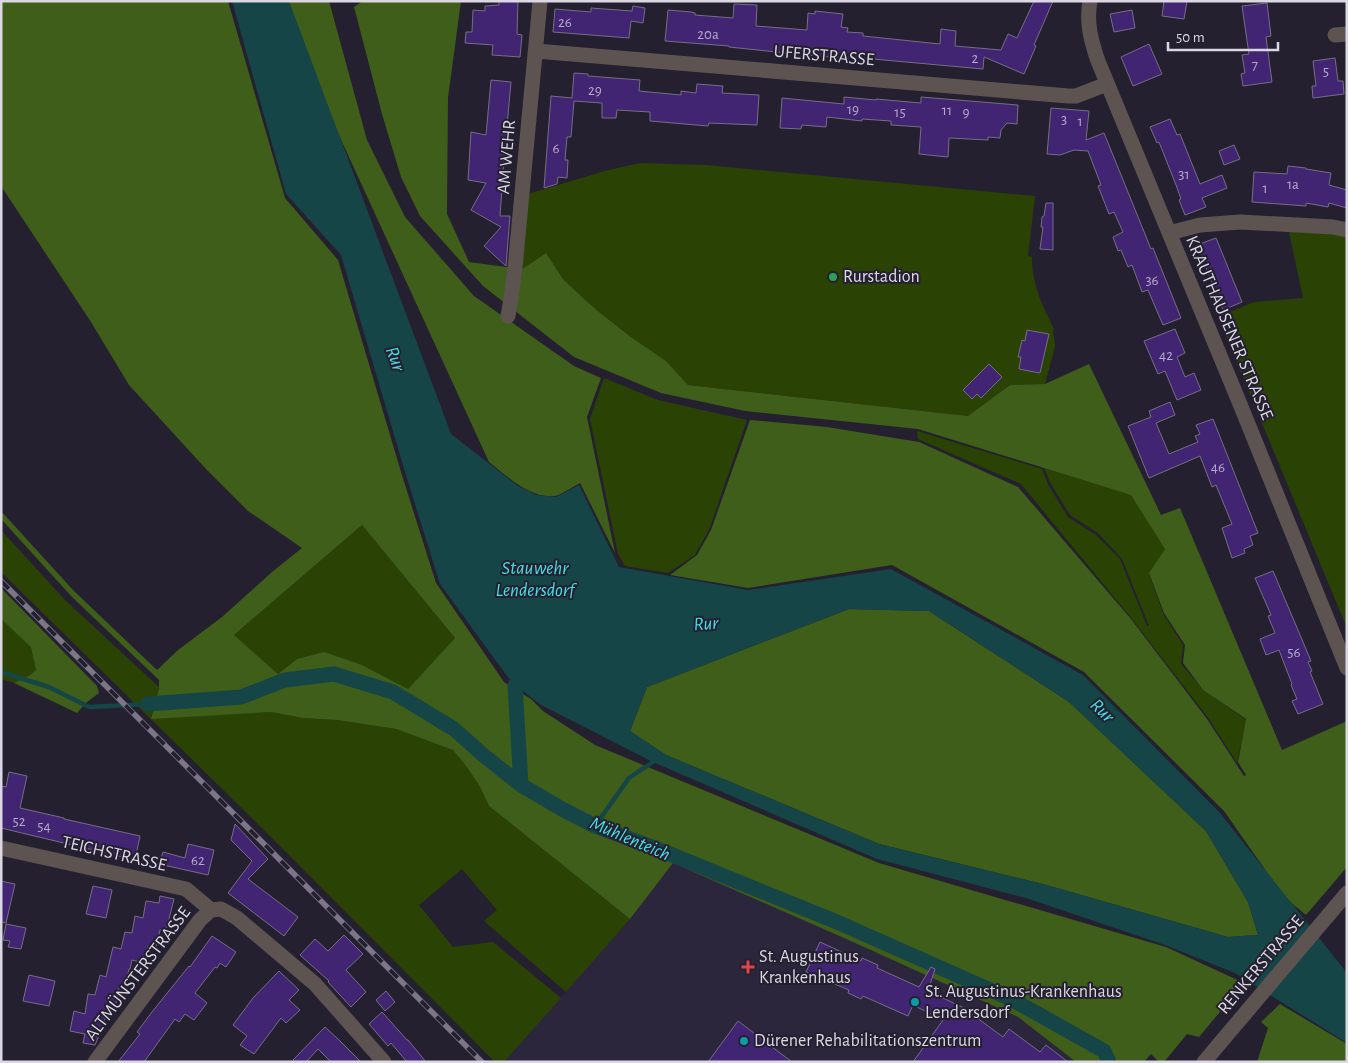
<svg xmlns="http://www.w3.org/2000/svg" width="1348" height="1063" viewBox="0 0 1348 1063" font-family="'Alegreya Sans',sans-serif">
<rect width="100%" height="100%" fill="#242030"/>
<path fill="#2c263d" d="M673,863L853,942L1018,1017L1076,1062H504L630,919Z"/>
<path fill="#2a4305" d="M640,163L706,165L1035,196L1028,256L1032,257C1032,285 1042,304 1054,329L1053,330L1055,346L1045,384L1010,385L968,416L688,385L666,361L631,337L599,312L583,298L563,279L546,253L522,269L528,194L605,171Z
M1289,232L1335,233L1347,236V628L1218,317L1254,302L1303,298Z
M604,378L658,400L747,420L709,530L695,555L668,573L625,566L618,554L590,419Z
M917,431L1042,469L1049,486L1068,517L1096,535L1120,559L1147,626H1149L1122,559L1098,533L1070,515L1051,484L1044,468L1132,495L1165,549L1149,574L1163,613V614L1183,645L1181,664L1203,690L1246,720L1237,763L1209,719L1132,619L1021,484L918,439Z
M362,525L455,638L408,689L362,665L297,659L278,674L234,635Z
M1,530L65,600L159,687L151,718L271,712L303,718L337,720L396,729L453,750L466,766L479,785L489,806L630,919L566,992L484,921L497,910L462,869L419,905L453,947L493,942L561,998L504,1062H495L267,833L1,572Z
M1,619L32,647L36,670L30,675L14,683L1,679Z"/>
<path fill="#3f5e19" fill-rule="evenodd" d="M1,1H228L285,198L338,260L401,472L436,583L504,682L531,699L543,711L595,745L879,863L1166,947L1244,983L1199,1037L1187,1034L1164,1062H1159L1151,1054L1144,1062H1076L1018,1017L853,942L673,863L630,919L489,806L479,785L466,766L453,750L396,729L337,720L303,718L271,712L151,719L159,688V680L72,597L1,519V511L73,590L157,670L178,650L222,617L272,572L302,548L248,511L206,469L129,385L91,322L1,186ZM362,525L455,638L408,689L362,665L324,652L297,659L278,674L234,635Z
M288,1H329L367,140L405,217L474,296L574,366L601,378L587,417L615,553L580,483C574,486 561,495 555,496C530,499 507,476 489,462L326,107Z
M363,1H461L448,98L447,214L469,262L522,269L546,253L563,279L583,298L599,312L631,337L666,361L688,385L968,416L1010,385L1045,384L1089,364L1161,515L1180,508L1282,750L1347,721V867L1306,915L1285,898L1224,811L1084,672L892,565L748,588L670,575L697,555L711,530L750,420L827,427L919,442L1018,487L1131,619L1207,719L1244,776L1246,775L1238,762L1246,719L1203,690L1183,663L1185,645L1164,613L1149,573L1165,549L1131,495L918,429L745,411L661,393L574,357L483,286L420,216L401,177L382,114L354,7Z
M1,588L97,686L99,693L87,702L77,713L14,683L30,675L36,670L31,647L1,619Z
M849,609L929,611L1069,702L1206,831L1248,902L1258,935L1228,937L1043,884L879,844L666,755L630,731L647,687Z
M1280,1004L1347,1044V1062H1257L1268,1028L1261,1022Z"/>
<path fill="#154547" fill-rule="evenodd" d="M232,1H289L451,434L518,486L536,495L556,497L579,485L619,567L748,590L891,569L1083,675L1220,813L1347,973V1043L1235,973L1165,945L1026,898L877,859L653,762L541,705L515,685L507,676L440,584L405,472L341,255L286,194ZM849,609L929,611L1069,702L1206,831L1248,902L1258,935L1228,937L1043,884L879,844L666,755L630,731L647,687Z"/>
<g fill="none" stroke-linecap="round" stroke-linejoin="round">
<path stroke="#154547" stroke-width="4.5" d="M1,672L49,687L89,707L148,704
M595,826L629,778L653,762"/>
<path stroke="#154547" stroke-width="15" d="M515,685L521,785
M148,704L241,697L285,680L334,674L393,692L454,729L482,754L521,785L562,809L595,826L660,850L837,922L1013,1000L1104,1051L1109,1062"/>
</g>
<path fill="#412472" stroke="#746f84" d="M499,1H518L517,34L522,35L520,57L492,55L493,45L465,43L466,32H472L473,10L485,11V6L499,5Z
M1034,1H1053L1034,45L1036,46L1024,74L984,57L983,69L873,59L815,56L729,47V46L665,41L668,10L691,12L695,13V15L733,18L734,4L757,5L756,26L807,30L808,13L815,14V11L843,14L841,27L848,28L847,32L863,33V36L940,44L941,29L956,31L955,46L1001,50L1008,34L1017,38Z
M1164,1H1187L1184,19L1162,16Z
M1267,3L1271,36L1266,37L1272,82L1243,86L1241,74L1245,73L1242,55L1249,54L1242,6Z
M633,6L645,8L643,23L631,21L629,38L553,32L555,9L591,12V8L632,11Z
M1132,10L1135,28L1114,32L1110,14Z
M1149,44L1162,74L1133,86L1121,57Z
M1335,58L1338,81H1343L1344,94L1313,98L1312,86H1316L1313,61Z
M574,73L588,74V76L640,80L639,91L681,95V91L696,93L697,84L723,86L722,93L759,95L757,125L709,123L708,126L650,121V112L617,110L616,118H602V103L574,101L571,137H567L565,160H568L567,178L558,177L557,184L544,188L551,96L572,98Z
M491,80L511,82L505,148L500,216H510L506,266L484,246L501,227L471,210L486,183L468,180L471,132L486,135Z
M844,97L876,100V99L921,103V97L1018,105L1017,124L1007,123L1001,130L1000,138L988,137V140L949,138L948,157L919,154L921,127L891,125V121L862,119V121L827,117L826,127L802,125L801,129L780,128L782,98L844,104Z
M1051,108L1089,111L1086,140L1104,133L1151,249L1153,248L1181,318L1163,325L1148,290L1142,292L1132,265L1128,267L1121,250L1118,251L1113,237L1123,232L1114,212L1109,214L1098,186L1101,185L1088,151L1074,150L1060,155L1047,154Z
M1170,119L1177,135L1180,134L1200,184L1222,175L1227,188L1202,198L1206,207L1185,215L1179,200L1181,199L1176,185L1159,142L1157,143L1150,127Z
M1234,145L1240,159L1224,165L1219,151Z
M1288,166L1306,168V169L1331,173L1329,185L1347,190V208L1329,203L1328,207L1306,203V206L1252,202L1254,172L1287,174Z
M1046,203H1053V250L1040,249L1043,227H1041L1042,217L1044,216Z
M1216,238L1242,302L1223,310L1197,245Z
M1175,329L1185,353L1177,357L1185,377L1194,373L1201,390L1177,400L1165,371L1158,374L1144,341Z
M1027,330L1049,334L1040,373L1019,369L1021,357H1018L1022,340L1025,341Z
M989,364L1002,377L981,398L977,394L972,399L963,390Z
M1170,402L1175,415L1156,423L1169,454L1198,442L1195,436L1200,434L1196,425L1213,419L1258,533L1250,536L1253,545L1244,549L1245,553L1232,558L1222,528L1232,524L1216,485L1212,487L1200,456L1149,478L1128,426L1151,417L1149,411Z
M1273,571L1311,661L1308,662L1312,671L1310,672L1323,704L1298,714L1292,701L1297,699L1291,685L1292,684L1279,650L1266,655L1260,639L1275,633L1268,616L1271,615L1255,578Z
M9,772L27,776L20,808L64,818V819L140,836L135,860L1,828V786L6,787Z
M235,824L268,859L248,879L298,917L284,936L228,893L252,861L231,840Z
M188,844L214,850L208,875L159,864L163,852L185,858Z
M1,881L15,884L6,923L1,922Z
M93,886L112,890L106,918L86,914Z
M160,896L174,899L166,931L160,930L156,947L148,946L144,963L132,960L130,969H129L124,990L119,988L115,1008L107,1006L104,1024L95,1045L83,1043L85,1034L70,1031L74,1011L85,1014L88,994L95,995L100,975L106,977L113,947L121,949L125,932L132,933L135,916L143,918L146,901L159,903Z
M6,924L26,928L21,949L8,947L10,941L3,940Z
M344,935L363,954L346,970L366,992L351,1007L328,982L329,981L300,955L315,939L328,951Z
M212,936L236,952L226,967L220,963L217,968L215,967L195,993L207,1003L194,1020L185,1014L179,1022L175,1019L144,1062H118L140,1034L137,1032L152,1012L189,966L190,967Z
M820,942L861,961L862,958L878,965L877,968L919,987L931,967L935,969L928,991L962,1007L1003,1037L1009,1029L1040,1052L1046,1045L1068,1062H913L943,1020L913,1005L908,1016L863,996L861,999L848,993L849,990L806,972Z
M279,971L299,990L289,1000L300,1010L286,1023L281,1018L254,1054L240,1045L247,1036L233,1025L253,998Z
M29,975L55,981L49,1006L23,1001Z
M386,991L395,1002L385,1011L376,1000Z
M382,1012L407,1040H408L426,1062H407L391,1043L388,1046L369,1024Z
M738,1021L792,1062H708Z
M325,1027L339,1040L361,1062H331L318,1049L306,1062H295L293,1060Z"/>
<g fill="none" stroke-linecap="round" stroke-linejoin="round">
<path stroke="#5d5350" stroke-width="15" d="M1090,1C1086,22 1091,41 1098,61L1240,404L1347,668
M1335,35L1347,34
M536,51L1068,96H1076L1107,84
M1169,233L1200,225L1240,222L1333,227L1347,230
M508,316L511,299L515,268L540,1
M1,848L186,889L211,910
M211,910L221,909L237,918L315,984L384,1062
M95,1062L200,920L211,910
M1204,1062L1347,893"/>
<g stroke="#7b7786" stroke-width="5.5">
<path id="rail" d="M1,581L482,1062"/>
</g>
<use href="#rail" stroke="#242030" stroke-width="4" stroke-dasharray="11" stroke-linecap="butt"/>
</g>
<circle fill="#2e9e5b" stroke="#242030" stroke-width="2" cx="833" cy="277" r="5"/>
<path fill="#e0444e" stroke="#242030" stroke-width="2" d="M745.5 959.5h5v5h5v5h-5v5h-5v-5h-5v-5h5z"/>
<g fill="#0f9aa8" stroke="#242030" stroke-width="2">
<circle cx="915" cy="1002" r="5"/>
<circle cx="744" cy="1041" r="5"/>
</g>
<g text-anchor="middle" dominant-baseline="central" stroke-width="4" stroke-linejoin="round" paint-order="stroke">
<g font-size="15" fill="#b4abc8">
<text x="565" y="22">26</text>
<text x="708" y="34">20a</text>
<text x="975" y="58">2</text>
<text x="1255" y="65">7</text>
<text x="1326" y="71">5</text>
<text x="595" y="90">29</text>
<text x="853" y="109">19</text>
<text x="947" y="110">11</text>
<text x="900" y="112">15</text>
<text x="966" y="112">9</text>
<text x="1064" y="119">3</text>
<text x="1080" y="121">1</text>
<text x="556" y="148">6</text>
<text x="1184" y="174">31</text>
<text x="1293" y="184">1a</text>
<text x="1265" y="188">1</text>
<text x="1152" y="280">36</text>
<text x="1166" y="355">42</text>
<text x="1218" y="467">46</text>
<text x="1294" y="652">56</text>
<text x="19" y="821">52</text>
<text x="44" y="826">54</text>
<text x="198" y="860">62</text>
</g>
<g font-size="18" fill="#dbd8e4" stroke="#242030">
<text transform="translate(824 56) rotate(5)">UFERSTRASSE</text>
<text transform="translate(507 157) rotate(-85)">AM WEHR</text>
<text transform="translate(1229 328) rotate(67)">KRAUTHAUSENER STRASSE</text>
<text transform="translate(114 854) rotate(13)">TEICHSTRASSE</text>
<text transform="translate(1261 965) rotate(-50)">RENKERSTRASSE</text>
<text transform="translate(138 974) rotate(-53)">ALTMÜNSTERSTRASSE</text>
</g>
<g font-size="18" fill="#dbd8e4" stroke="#242030" text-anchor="start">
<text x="843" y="277">Rurstadion</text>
<text x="759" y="957">St. Augustinus<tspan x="759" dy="21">Krankenhaus</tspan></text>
<text x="925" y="992">St. Augustinus-Krankenhaus<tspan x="925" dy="21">Lendersdorf</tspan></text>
<text x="754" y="1041">Dürener Rehabilitationszentrum</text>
</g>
<g font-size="19" font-style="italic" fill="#45e0e7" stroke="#242030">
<text transform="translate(395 359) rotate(70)">Rur</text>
<text x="535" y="568">Stauwehr<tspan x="535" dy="22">Lendersdorf</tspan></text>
<text transform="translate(706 624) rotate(-4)">Rur</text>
<text transform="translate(1102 711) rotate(44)">Rur</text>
<text transform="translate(630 839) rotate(23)">Mühlenteich</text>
</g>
</g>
<rect width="1348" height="1063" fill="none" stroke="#dbd8e4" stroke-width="5"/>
<path d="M1168 42v8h110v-8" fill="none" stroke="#dbd8e4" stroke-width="2.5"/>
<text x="1176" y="42" font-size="15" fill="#dbd8e4" stroke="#242030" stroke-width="4" paint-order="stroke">50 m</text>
</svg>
